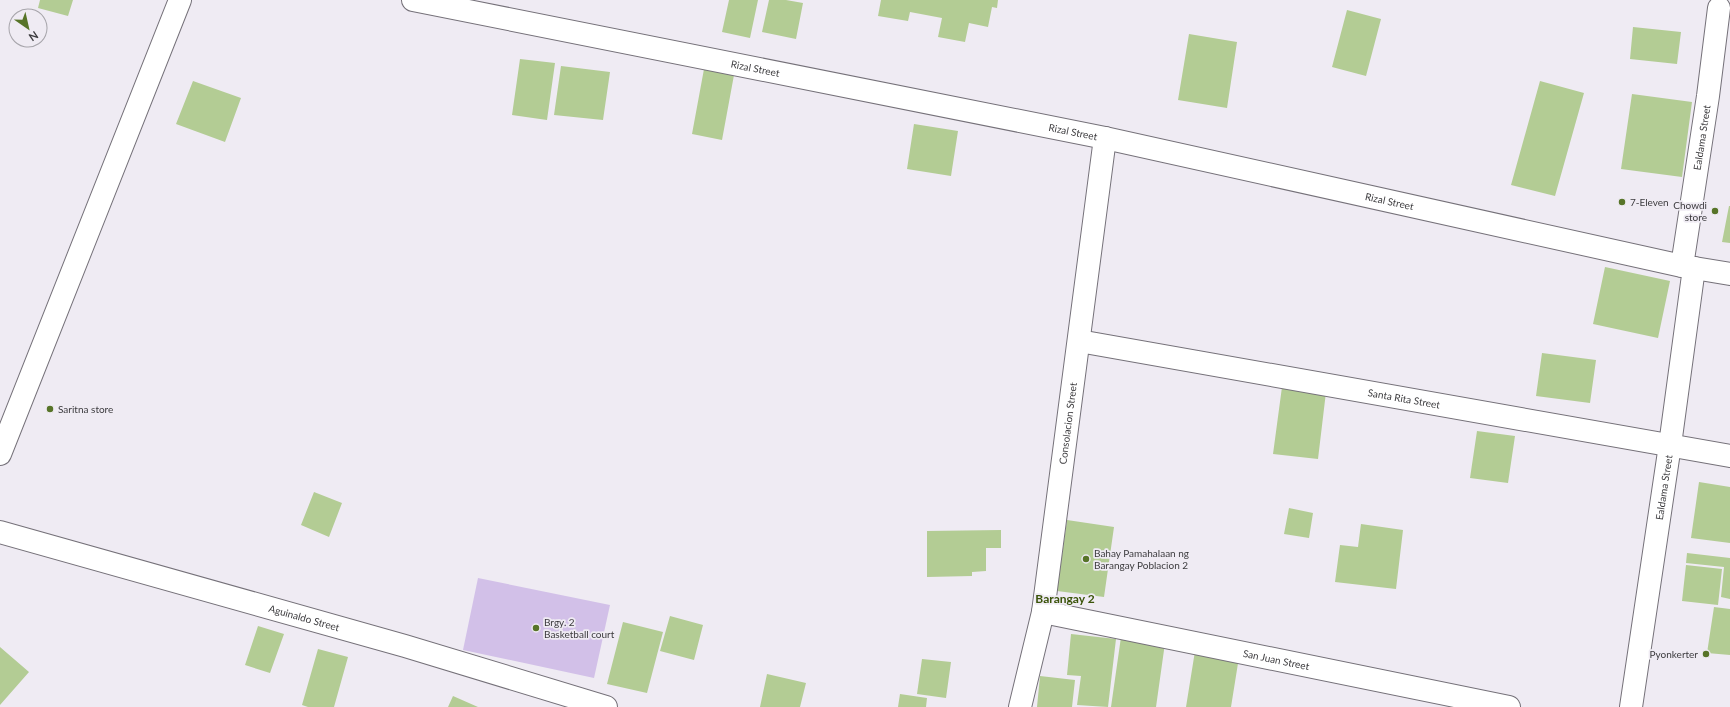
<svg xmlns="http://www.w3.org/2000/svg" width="1730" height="707" viewBox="0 0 1730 707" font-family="Lato,sans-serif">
<rect width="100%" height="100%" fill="#efebf3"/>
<path fill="#d2c0e8" d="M478,578L610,605L594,678L463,650Z"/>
<path fill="#b3cc94" d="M40,0H73L68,16L38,8Z
M729,0H758L750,38L722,32Z
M769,0H786L803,3L796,39L762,32Z
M881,0H998L997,8L992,7L988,27L969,23L965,42L938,37L942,18L910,12L908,21L878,16Z
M1347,10L1381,19L1366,76L1332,67Z
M1633,27L1681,32L1677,64L1630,59Z
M1189,34L1237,42L1227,108L1178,100Z
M520,59L555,63L547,120L512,115Z
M561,66L610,72L603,120L554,115Z
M704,69L734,75L722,140L692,134Z
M193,81L241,98L225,142L176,124Z
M1540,81L1584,93L1555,196L1511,185Z
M1632,94L1692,102L1682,177L1621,169Z
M914,124L958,131L951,176L907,169Z
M1729,206H1730V243L1722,242Z
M1605,267L1670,281L1658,338L1593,324Z
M1542,353L1596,360L1590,403L1536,396Z
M1282,387L1326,392L1318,459L1273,454Z
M1477,431L1515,436L1508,483L1470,478Z
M1699,482L1730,487V543L1691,538Z
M314,492L342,503L329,537L301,525Z
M1289,508L1313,513L1309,538L1284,534Z
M1067,520L1114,527L1104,597L1057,591Z
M1361,524L1403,530L1396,589L1335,582L1340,545L1358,547Z
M1001,530V548H986V571L972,572V576L927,577V531Z
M1687,553L1730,558V599L1721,597L1724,567L1686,563Z
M1686,565L1722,569L1718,605L1682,601Z
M1714,607L1730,609V655L1707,653Z
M670,616L703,625L694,660L660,651Z
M623,622L663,632L647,693L607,684Z
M258,626L284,634L270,673L245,665Z
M1071,634L1116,639L1108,707L1077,705L1081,676L1067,675Z
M1121,637L1165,643L1156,707H1111Z
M0,647L29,672L0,705Z
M318,649L348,657L334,707H308L302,705Z
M1195,651L1239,657L1231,707H1186Z
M922,659L951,662L946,698L917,694Z
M767,674L806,683L800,707H760Z
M1040,676L1075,680L1072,707H1037Z
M900,694L927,698L926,707H898Z
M453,696L478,707H448Z"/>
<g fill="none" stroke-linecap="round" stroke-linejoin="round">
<g stroke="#757179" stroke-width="24">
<g id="minor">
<path id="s1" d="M1682,266L1708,96L1719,8"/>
<path id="s2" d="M1079,341L1730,456"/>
<path d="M0,454L180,0"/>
<path id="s3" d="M0,532L405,646L606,707"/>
<path id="s4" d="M1043,612L1509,707"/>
<path id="s5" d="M1020,707L1043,612L1105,138"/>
<path id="s6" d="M1631,707L1670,445L1694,268"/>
</g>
</g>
<g stroke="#757179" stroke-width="24">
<g id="tertiary">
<path id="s7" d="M413,0L1105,138L1682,266L1730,274"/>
</g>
</g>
<use href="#minor" stroke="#fff" stroke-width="22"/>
<use href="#tertiary" stroke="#fff" stroke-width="22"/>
</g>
<g fill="#577428" stroke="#efebf3" stroke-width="1.5">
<circle cx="1622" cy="202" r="4"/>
<circle cx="1715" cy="211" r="4"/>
<circle cx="50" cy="409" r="4"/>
<circle cx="1086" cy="559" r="4"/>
<circle cx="536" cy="628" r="4"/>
<circle cx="1706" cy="654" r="4"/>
</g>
<g text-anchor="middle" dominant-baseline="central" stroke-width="3.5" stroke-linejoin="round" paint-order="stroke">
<g font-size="10" fill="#3c3b3e" stroke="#efebf3">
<text stroke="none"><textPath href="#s7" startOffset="349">Rizal Street</textPath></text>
<text stroke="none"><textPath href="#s7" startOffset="673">Rizal Street</textPath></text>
<text stroke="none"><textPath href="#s1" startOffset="130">Ealdama Street</textPath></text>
<text stroke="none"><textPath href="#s7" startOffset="997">Rizal Street</textPath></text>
<text stroke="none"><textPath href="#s2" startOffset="330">Santa Rita Street</textPath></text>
<text stroke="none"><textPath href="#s5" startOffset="288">Consolacion Street</textPath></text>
<text stroke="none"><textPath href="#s6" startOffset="222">Ealdama Street</textPath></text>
<text stroke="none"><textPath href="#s3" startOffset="316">Aguinaldo Street</textPath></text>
<text stroke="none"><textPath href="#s4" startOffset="238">San Juan Street</textPath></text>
</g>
<g font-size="10" fill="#3c3b3e" stroke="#efebf3" text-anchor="start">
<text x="1630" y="202">7-Eleven</text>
<text x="1707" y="205" text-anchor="end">Chowdi<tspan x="1707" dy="12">store</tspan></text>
<text x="58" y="409">Saritna store</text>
<text x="1094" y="553">Bahay Pamahalaan ng<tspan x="1094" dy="12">Barangay Poblacion 2</tspan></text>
<text x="544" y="622">Brgy. 2<tspan x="544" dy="12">Basketball court</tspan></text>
<text x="1698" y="654" text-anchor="end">Pyonkerter</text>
</g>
<g font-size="12" font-weight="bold" fill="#3b540a" stroke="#efebf3">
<text x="1065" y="598">Barangay 2</text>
</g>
</g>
<g transform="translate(28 28) rotate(146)"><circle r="19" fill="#efebf3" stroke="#a7a5ab"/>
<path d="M0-3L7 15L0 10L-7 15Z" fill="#577428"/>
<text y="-6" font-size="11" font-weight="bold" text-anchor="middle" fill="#3c3b3e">N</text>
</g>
</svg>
